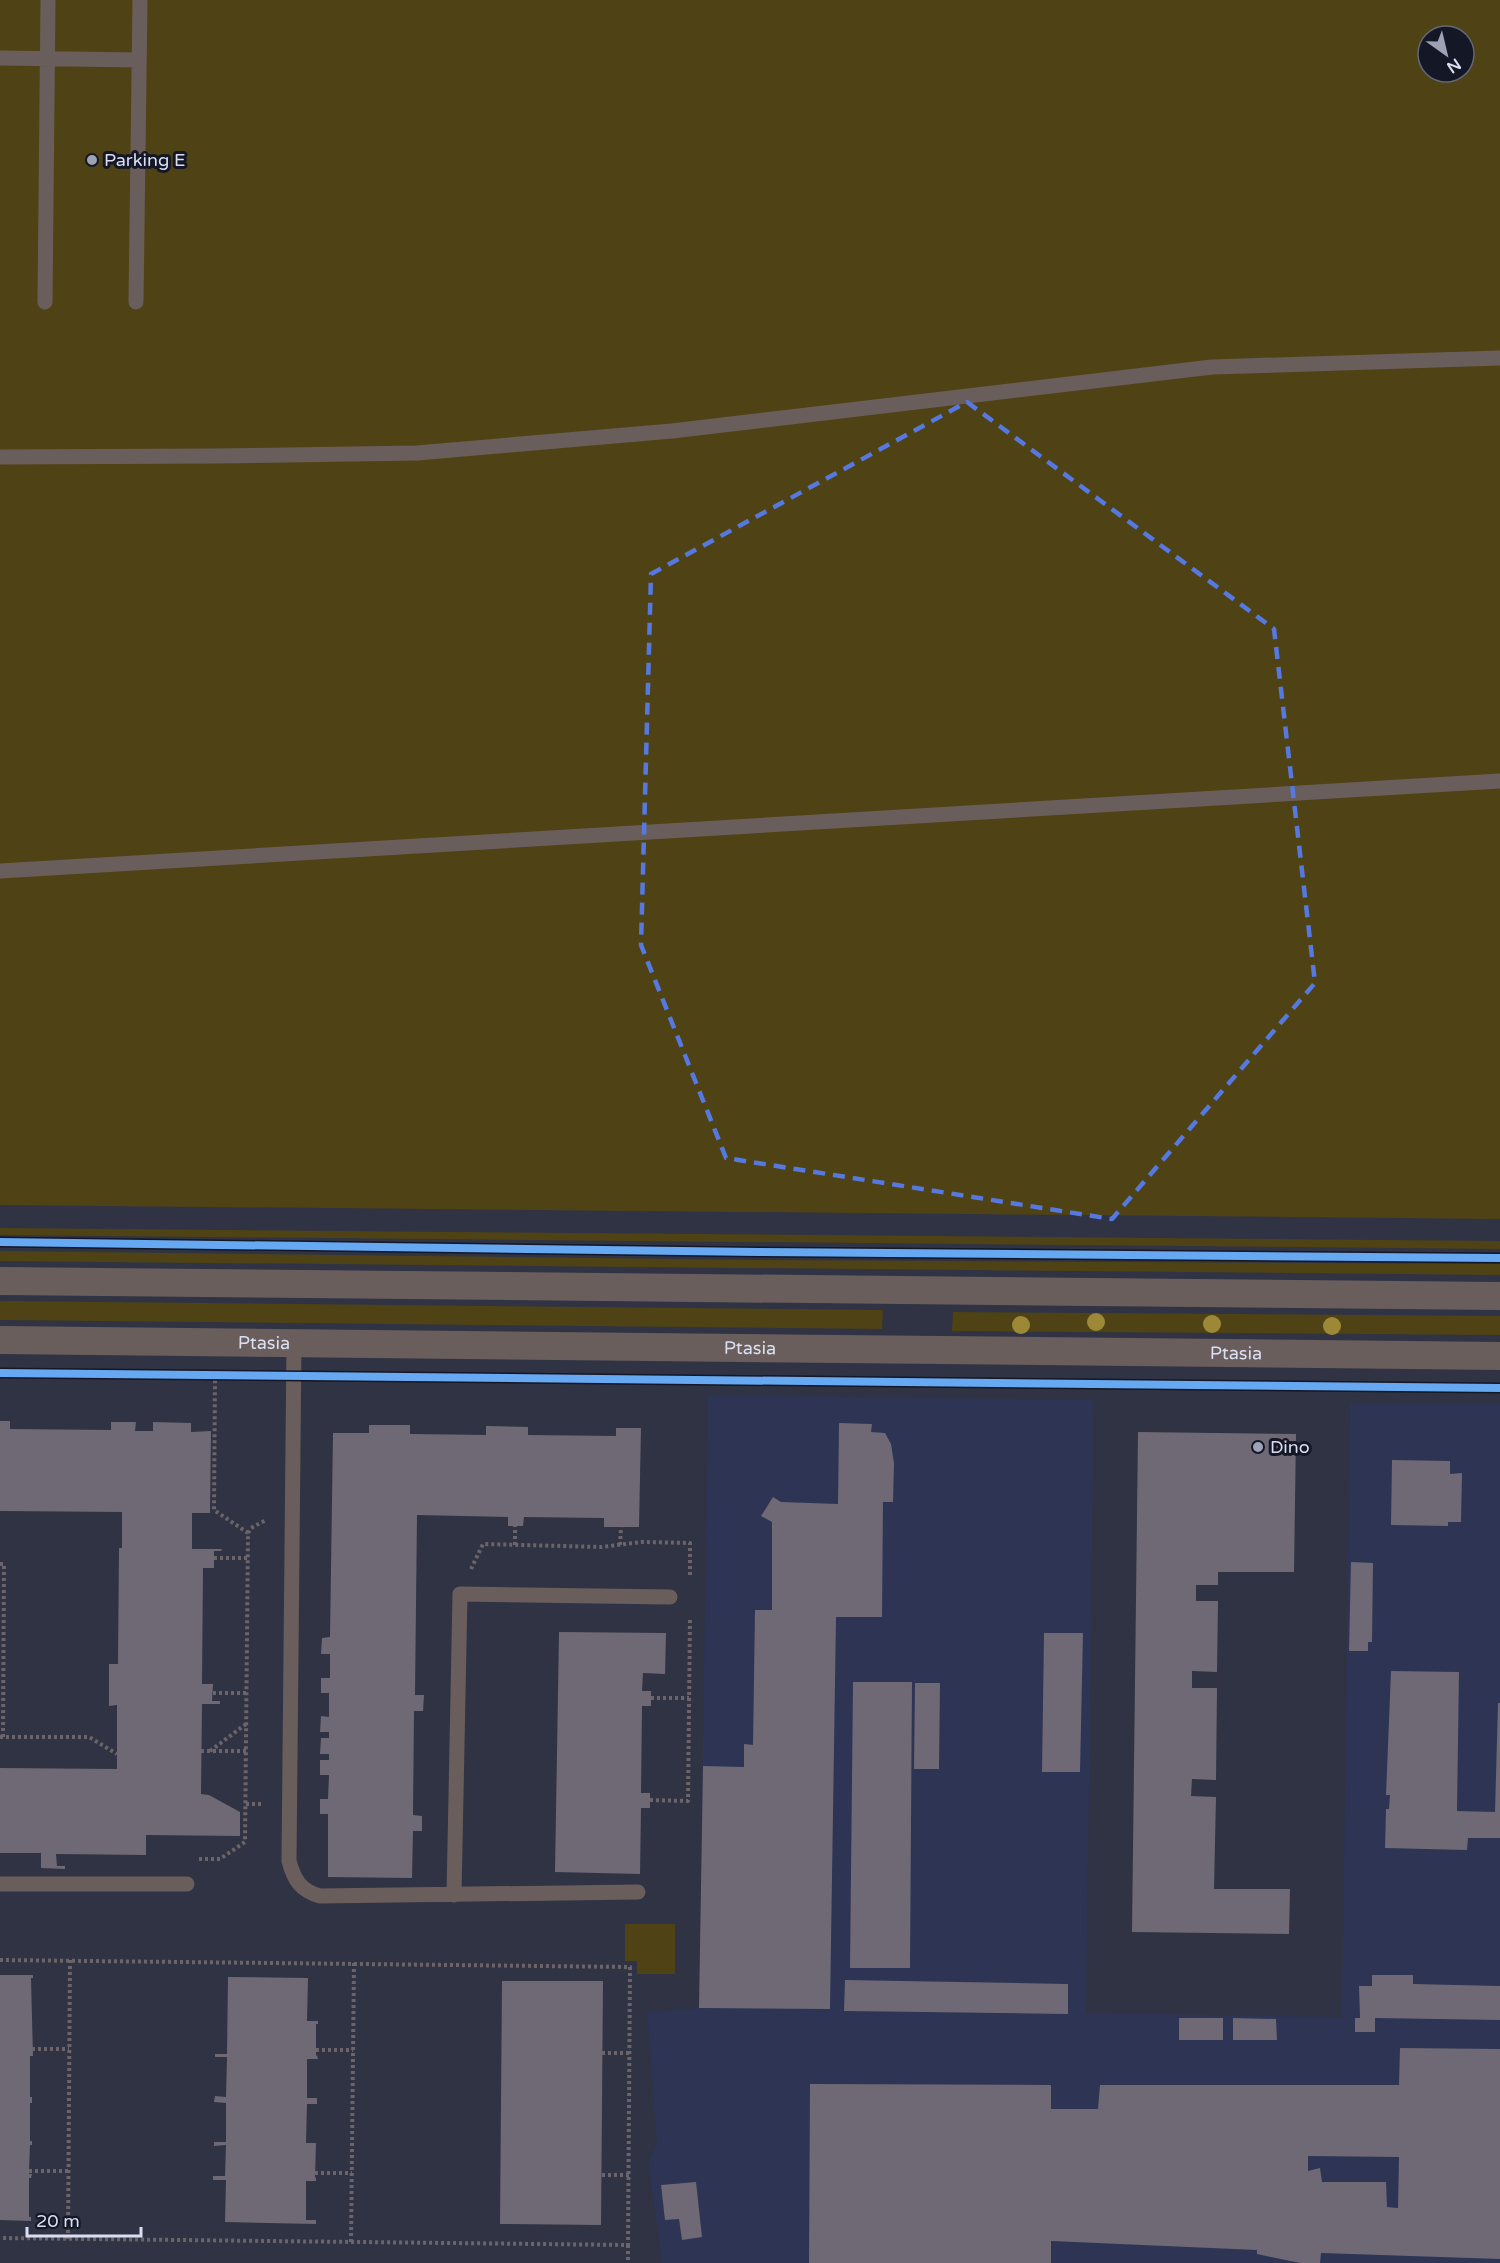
<svg xmlns="http://www.w3.org/2000/svg" width="1500" height="2263" viewBox="0 0 1500 2263" font-family="'Varela Round',sans-serif">
<rect width="100%" height="100%" fill="#303343"/>
<path fill="#2d3454" d="M708,1395L1094,1400L1086,2013L1342,2017L1350,1403L1500,1404V2263H662L648,2161L657,2144L647,2012L699,2008Z"/>
<path fill="#4f4315" fill-rule="evenodd" d="M0,0H1500V1219L0,1205ZM1428,36H1464V72H1428Z
M0,1228L1500,1241V1249L0,1235Z
M0,1251L758,1260L1500,1264V1275L0,1261Z
M0,1301L883,1310L882,1329L0,1320Z
M953,1312L1500,1316V1335L952,1331Z
M625,1924H675V1974H637V1961H625Z"/>
<path fill="#6e6975" fill-rule="evenodd" d="M0,1421H10V1429L111,1430V1422H136L135,1431H153V1422L191,1423V1432L211,1431L210,1513H192V1549H222L221,1551H214V1568H203L202,1684H213L212,1701H220V1704H202L201,1794L209,1795L240,1812V1836L146,1835V1855L56,1854L57,1866H65V1869L41,1868V1853H0V1768L117,1769V1705L109,1706V1664H118L119,1548H122V1512L0,1511Z
M839,1423L872,1424L871,1432L885,1433L891,1444L894,1463L893,1502H883L882,1617H836L830,2009L699,2008L703,1766L744,1767V1744L753,1745L755,1610H772V1522L761,1516L773,1497L781,1502L838,1504Z
M369,1425H410V1434L486,1435V1426L528,1427V1435L616,1436V1428H641L639,1527H604V1518L524,1517L523,1526H508V1517L417,1515L415,1695H424L423,1711H414L413,1815L422,1816V1831H413L412,1878L328,1877V1814H320V1799H328L329,1775H320V1760H329V1754H320L321,1738H329V1732H320L321,1716L329,1717V1693H321V1678H330V1654H321L322,1638L330,1637L333,1433H369Z
M1138,1432L1296,1434L1294,1572H1218V1585H1196V1601H1218L1217,1672L1192,1671V1688H1217L1216,1780L1192,1779L1191,1796L1216,1797L1214,1889H1290L1289,1934L1132,1932Z
M1392,1460L1450,1461V1474L1462,1473L1461,1522H1448V1526L1391,1525Z
M1351,1562L1373,1563L1372,1642H1368V1651H1349Z
M559,1632L666,1633L665,1674L643,1673L642,1691H651V1706H642L641,1793H650V1808H641L640,1874L555,1872Z
M1044,1633H1083L1080,1772H1042Z
M1391,1671L1459,1672L1457,1811L1495,1812L1498,1703H1500V1838H1468L1467,1850L1385,1848L1386,1809H1389L1390,1795H1386Z
M853,1682H912L910,1968H850Z
M915,1683H940L939,1769H914Z
M0,1975H33V1978H31L33,2056H30V2097H32V2103H30V2141H32V2145H30L29,2171V2174H32L31,2178H29V2217H31V2221L0,2220Z
M1372,1975H1413V1984L1500,1986V2020L1375,2018V2032H1355V2018H1360L1359,1986H1372Z
M228,1977L308,1978L307,2021H318V2024H316V2056L317,2055L318,2059H307V2098H317V2104H307L306,2143H316L315,2177L316,2178V2181H306V2220H316V2224L225,2222L226,2180H213V2176H225L226,2145L214,2146V2142H226V2103L214,2102L215,2096L226,2097L227,2057H215V2054H227Z
M845,1980L1068,1984V2014L844,2011Z
M502,1981H603L601,2225L500,2224Z
M1179,2018H1223V2040H1179Z
M1233,2018L1276,2019L1277,2040H1233Z
M1400,2048L1500,2049V2259L1321,2253L1320,2263H1300L1257,2254V2250L1051,2241V2263H809L810,2084L1051,2085V2109H1098L1100,2085H1399ZM1308,2156L1399,2157L1398,2208L1387,2207L1386,2182H1322L1320,2168L1308,2171Z
M696,2182L702,2237L682,2240L679,2219L665,2220L661,2185Z"/>
<g fill="none" stroke-linecap="round" stroke-linejoin="round">
<path stroke="#6b6468" stroke-width="4" stroke-dasharray="3 3" stroke-linecap="butt" d="M248,1533L251,1528L266,1520
M515,1545V1526
M620,1545L621,1527
M214,1558H248
M0,1564H4L3,1737
M471,1569L483,1544L602,1547L641,1542L690,1543V1577
M213,1693H246
M651,1698H689
M0,1737H89L117,1754
M201,1751H246
M210,1751L246,1724
M650,1800L688,1801L690,1617
M246,1804H263
M199,1859H220L245,1842L248,1533L214,1510L215,1376
M0,1960L630,1967L628,2245L0,2238
M32,2049H69
M316,2050H353
M602,2053H630
M29,2171H68
M315,2173H352
M602,2175H629
M68,2239L70,1960
M351,2242L354,1963
M628,2245V2263"/>
<path stroke="#6a5e5c" stroke-width="15" d="M0,58L139,60
M45,302L48,0
M136,302L140,0
M0,457L215,456L417,453L672,431L1212,367L1500,358
M0,871L1500,781
M294,1343L289,1861C294,1880 301,1891 320,1896L638,1892
M0,1884H187
M454,1895L460,1594L670,1597"/>
<g stroke="#6a5e5c" stroke-width="28">
<path d="M0,1281L1500,1296"/>
<path id="s1" d="M0,1340L1500,1356"/>
</g>
<g stroke="#141725" stroke-width="11">
<path id="cycleway" d="M0,1242L758,1252L1500,1258
M0,1373L1500,1388"/>
</g>
<use href="#cycleway" stroke="#66a8f1" stroke-width="8"/>
</g>
<g fill="#9d8837">
<circle cx="1096" cy="1322" r="9"/>
<circle cx="1212" cy="1324" r="9"/>
<circle cx="1021" cy="1325" r="9"/>
<circle cx="1332" cy="1326" r="9"/>
</g>
<path fill="none" stroke="#5579e0" stroke-width="4.5" stroke-dasharray="12 8" stroke-linejoin="round" d="M967,402L1274,629L1315,983L1112,1219L726,1158L641,945L651,574Z"/>
<g fill="#9ea2b5" stroke="#141725" stroke-width="2">
<circle cx="92" cy="160" r="6"/>
<circle cx="1258" cy="1447" r="6"/>
</g>
<g text-anchor="middle" dominant-baseline="central" stroke-width="6" stroke-linejoin="round" paint-order="stroke">
<g font-size="18" fill="#d9def2" stroke="#141725" text-anchor="start">
<text x="104" y="160">Parking E</text>
<text x="1270" y="1447">Dino</text>
</g>
<g font-size="18" fill="#d9def2" stroke="#141725">
<text stroke="none"><textPath href="#s1" startOffset="264">Ptasia</textPath></text>
<text stroke="none"><textPath href="#s1" startOffset="750">Ptasia</textPath></text>
<text stroke="none"><textPath href="#s1" startOffset="1236">Ptasia</textPath></text>
</g>
</g>
<g transform="translate(1446 54) rotate(146)"><circle r="28" fill="#141725" stroke="#636777" stroke-width="1.5"/>
<path d="M0-4.5L10 22L0 15L-10 22Z" fill="#9ea2b5"/>
<text y="-9" font-size="16" font-weight="bold" text-anchor="middle" fill="#d9def2">N</text>
</g>
<path d="M27 2227v9h114v-9" fill="none" stroke="#d9def2" stroke-width="3"/>
<text x="36" y="2227" font-size="18" fill="#d9def2" stroke="#141725" stroke-width="4.5" paint-order="stroke">20 m</text>
</svg>
